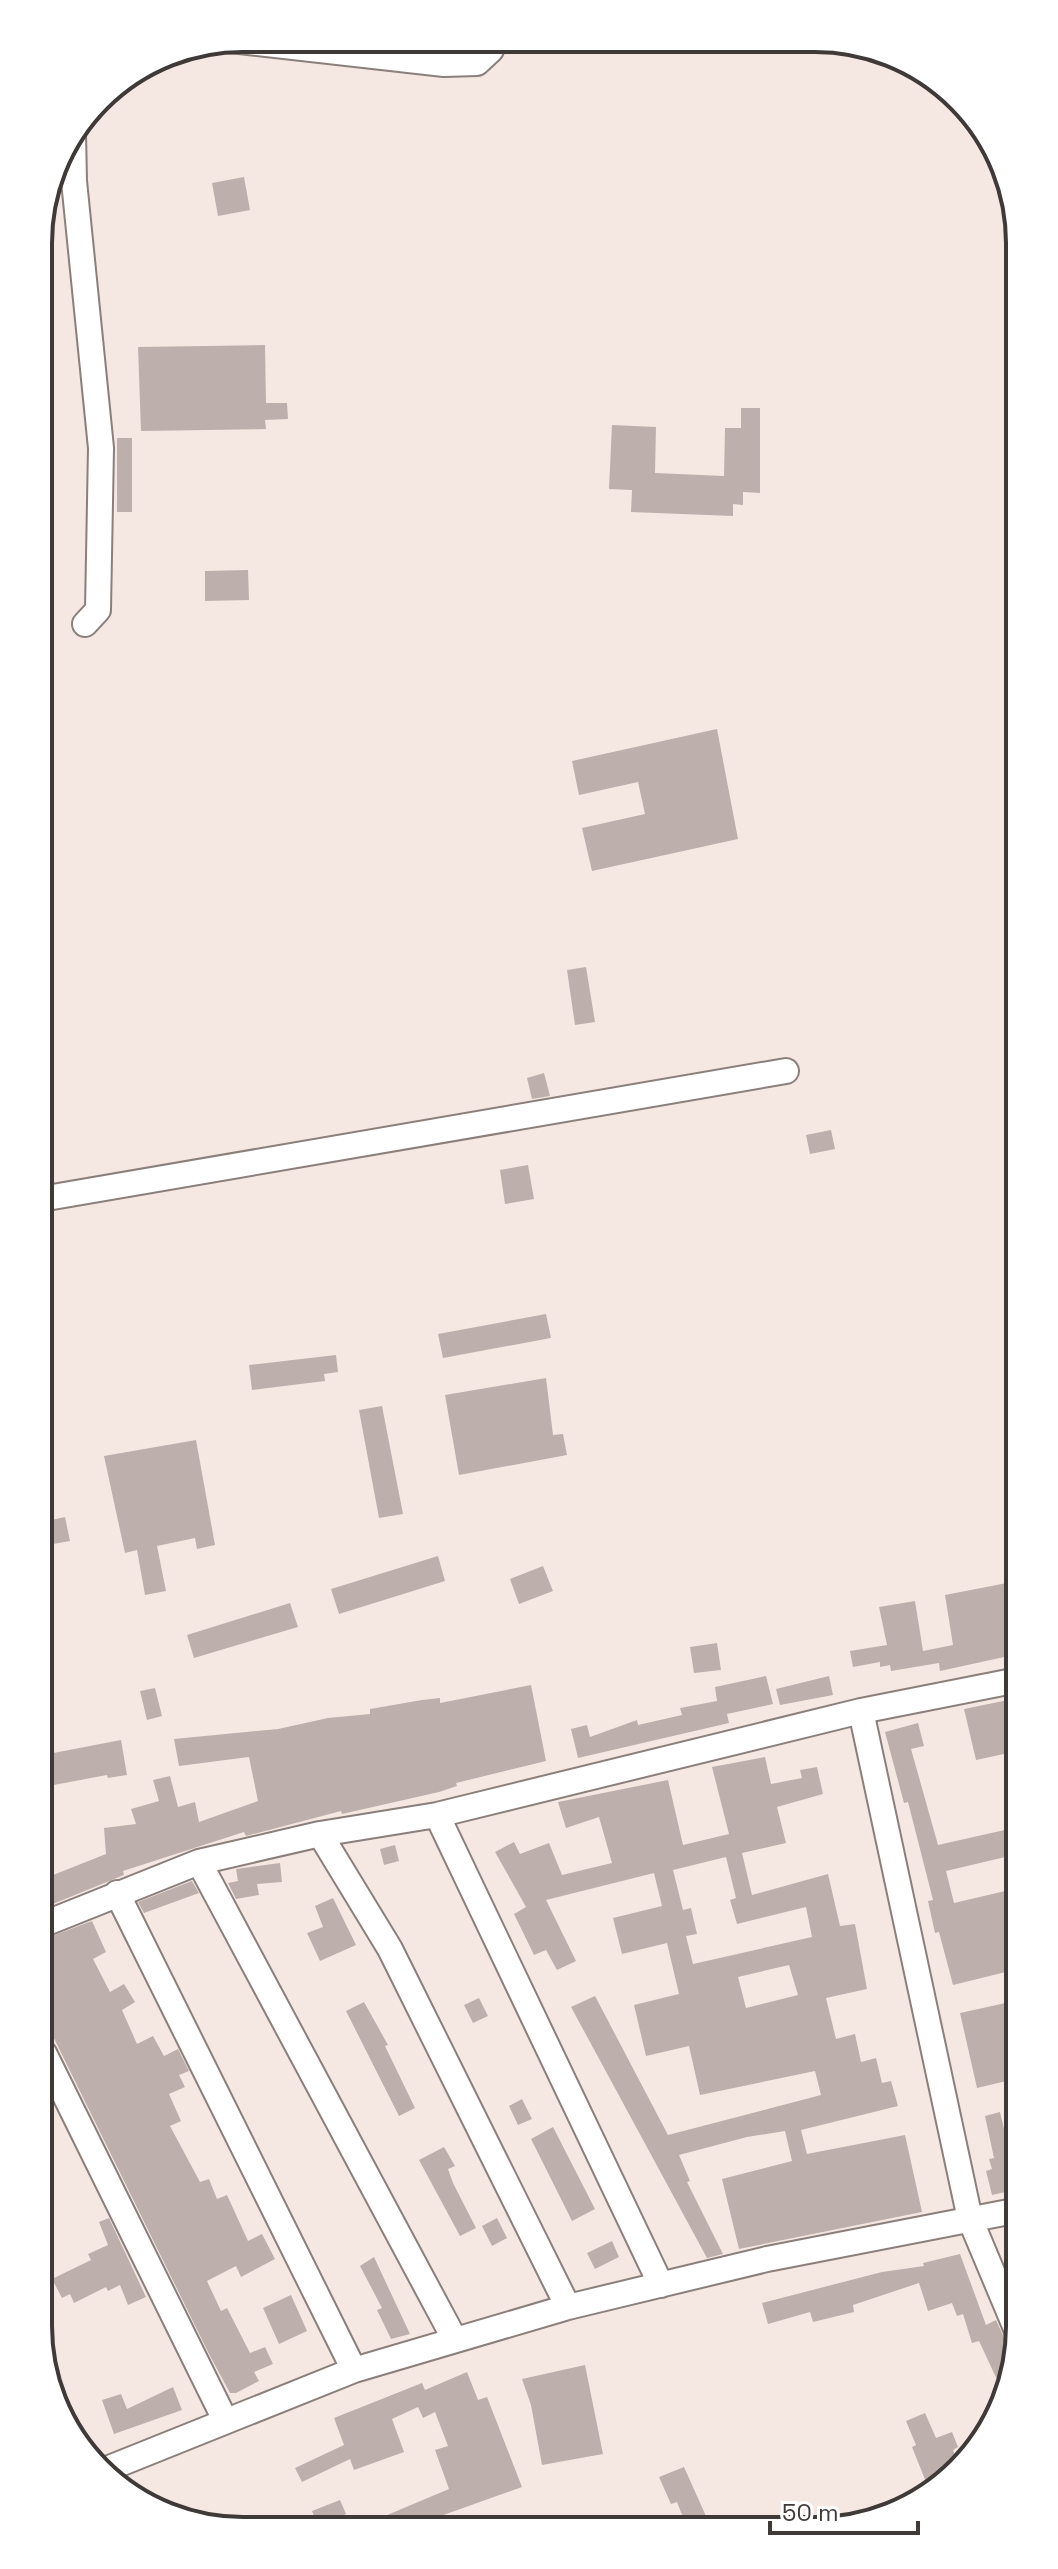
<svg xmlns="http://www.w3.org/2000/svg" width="1058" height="2569" viewBox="0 0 1058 2569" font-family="'Space Grotesk',sans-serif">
<rect width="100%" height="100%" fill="#f5e8e3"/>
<path fill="#bdb0ac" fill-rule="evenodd" d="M244,177L250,210L218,216L212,183Z
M265,345L266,403H287L288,419L265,420L266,429L141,431L138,347Z
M741,408H760V493L743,492V505L733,504V516L631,512L632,490L609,489L612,425L656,427L655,473L724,476L725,428H741Z
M117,438H132V512H117Z
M248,570L249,600L205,601V571Z
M717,729L738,839L592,871L582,828L645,814L638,782L579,795L572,761Z
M586,967L595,1022L575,1025L567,970Z
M544,1073L550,1096L532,1099L527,1078Z
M831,1130L835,1149L810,1154L806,1135Z
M528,1165L534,1199L505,1204L500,1170Z
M546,1314L551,1338L443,1358L438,1334Z
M336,1355L338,1372L324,1374L325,1381L252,1390L249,1365Z
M546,1378L553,1435L563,1434L567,1455L459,1475L445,1395Z
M382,1406L403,1514L379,1518L359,1410Z
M196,1440L215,1545L197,1549L195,1538L157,1546L166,1591L145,1595L137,1550L125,1553L104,1456Z
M65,1517L70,1541L42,1546V1522Z
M438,1556L445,1581L339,1614L331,1589Z
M543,1566L553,1591L519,1604L510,1579Z
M1017,1581L1018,1654L940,1671L939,1663L891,1671L890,1665L880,1667V1662L853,1667L850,1651L887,1645L879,1607L915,1601L923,1651L953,1645L945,1595Z
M290,1603L298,1627L194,1658L187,1635Z
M717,1643L721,1670L694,1673L690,1647Z
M766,1676L773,1704L727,1714L729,1723L578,1758L571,1729L587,1725L590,1737L637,1720L638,1725L682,1715L680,1708L717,1701L715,1687Z
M829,1676L833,1695L780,1705L776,1689Z
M531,1685L546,1761L456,1783L457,1786L439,1792L342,1814L341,1811L246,1836L244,1832L123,1871L124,1875L43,1908V1879L106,1854L104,1828L136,1824L131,1809L159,1801L153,1780L170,1776L178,1807L195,1802L199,1822L258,1801L249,1757L179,1766L174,1739L278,1729L328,1718L370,1714V1709L422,1700L440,1698V1703Z
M155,1688L162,1716L147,1720L140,1691Z
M1018,1698V1751L976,1760L964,1709Z
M918,1723L924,1746L911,1749L938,1845L1018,1827V1854L946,1871L954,1903L1018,1888V1969L953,1985L939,1932L935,1933L928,1901L933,1900L908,1802L904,1803L885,1732Z
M121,1740L127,1775L108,1778L107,1775L43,1787V1755Z
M765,1757L771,1784L802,1778L800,1770L817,1767L823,1794L777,1807L786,1843L742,1853L752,1895L828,1874L840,1926L855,1924L867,1989L826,1998L836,2039L855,2034L861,2062L876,2058L882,2083L891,2081L898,2106L801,2130L807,2154L905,2135L922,2212L739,2249L722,2179L792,2161L785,2131L747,2137L679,2155L690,2181L687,2182L723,2254L707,2258L571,2007L595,1996L668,2135L821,2095L815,2071L700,2095L689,2046L646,2056L634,2005L679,1994L667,1943L622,1954L613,1918L662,1906L654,1873L546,1900L576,1961L557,1970L546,1950L534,1955L514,1914L526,1907L495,1852L514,1842L520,1854L549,1843L562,1875L612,1863L599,1817L566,1828L558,1802L668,1780L683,1845L729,1834L712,1767ZM726,1857L736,1898L730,1900L737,1924L806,1907L812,1937L693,1964L686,1936L697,1934L691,1908L683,1910L673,1870ZM789,1965L798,1995L746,2008L738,1977Z
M395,1845L399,1861L384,1865L380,1849Z
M280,1863L282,1882L257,1884L259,1895L236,1899L228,1883L238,1881L236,1869Z
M192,1881L199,1893L144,1913L138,1902Z
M333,1898L356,1945L320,1961L307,1933L323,1927L315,1906Z
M92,1921L106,1952L93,1959L110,1992L124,1984L135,2002L122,2010L137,2044L153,2036L164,2056L178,2049L189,2071L179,2075L185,2087L169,2094L181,2121L170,2126L200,2182L209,2179L217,2199L227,2195L248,2241L262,2234L275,2259L241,2277L236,2266L207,2281L221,2311L227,2308L250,2353L265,2347L273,2364L254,2372L259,2381L236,2393H230L209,2354L44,2018V1939Z
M479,1998L488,2016L473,2023L464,2005Z
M1019,2000V2078L977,2088L960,2013Z
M364,2002L388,2045L385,2046L415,2108L399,2116L346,2011Z
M522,2099L532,2119L518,2125L509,2106Z
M1000,2112L1011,2158L1016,2157L1019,2189L992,2195L986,2171L992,2169L989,2159L994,2158L985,2116Z
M553,2127L595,2209L572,2221L531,2139Z
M444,2147L455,2166L448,2169L453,2183L476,2228L460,2236L419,2160Z
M109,2218L146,2297L128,2305L120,2285L108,2291L106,2287L74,2303L70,2294L62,2298L52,2279L91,2260L88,2254L108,2245L99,2222Z
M497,2218L507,2238L492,2246L482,2226Z
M612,2241L619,2257L595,2269L587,2253Z
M960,2254L986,2325L996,2320L1007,2344L1017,2352L1006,2399L979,2341L972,2343L963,2314L957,2316L952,2303L928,2311L919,2283L853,2305L854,2312L813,2322L810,2312L768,2324L762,2303L882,2272L924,2266L923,2263Z
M374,2257L410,2334L391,2339L377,2310L382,2308L360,2266Z
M291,2295L307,2331L279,2344L263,2308Z
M585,2365L603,2454L542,2465L531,2405L522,2379Z
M467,2372L478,2400L487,2397L522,2487L435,2518L439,2526H361L449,2489L435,2450L448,2446L435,2412L423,2418L418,2407L392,2419L404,2452L354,2470L350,2459L302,2482L295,2468L344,2445L334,2418L422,2383L425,2390Z
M173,2387L182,2410L114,2434L102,2400L121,2394L127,2409Z
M925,2413L936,2438L952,2432L958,2447L953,2450L959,2467L926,2482L912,2447L916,2445L906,2421Z
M684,2467L710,2525H686L677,2502L671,2504L659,2477Z
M340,2500L346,2514L340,2517L345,2526L318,2527L312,2511Z"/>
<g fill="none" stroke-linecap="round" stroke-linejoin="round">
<g stroke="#8b7f7b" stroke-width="28">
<path id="minor" d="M230,40L444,64L477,63L491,50L492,40
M73,134L74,181L101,448L98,610L85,624
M41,1199L786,1071
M861,1711L970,2219L1020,2338
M437,1815L661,2285
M320,1834L390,1949L568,2307
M199,1862L455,2340
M117,1893L354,2370
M44,1924L199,1862L320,1834L437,1815L861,1711L1018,1680
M44,2053L225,2420
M102,2471L354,2370L568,2307L767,2259L1019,2210"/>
</g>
<use href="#minor" stroke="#fff" stroke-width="24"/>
</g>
<path d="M0 0H1058V2569H0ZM243 52H815A191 191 0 0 1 1006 243V2326A191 191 0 0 1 815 2517H243A191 191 0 0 1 52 2326V243A191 191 0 0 1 243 52Z" fill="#fff" fill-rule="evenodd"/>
<path fill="none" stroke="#3f3938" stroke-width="4" d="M243 52H815A191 191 0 0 1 1006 243V2326A191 191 0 0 1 815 2517H243A191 191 0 0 1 52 2326V243A191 191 0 0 1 243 52Z"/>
<path d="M770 2521v12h148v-12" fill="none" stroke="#3f3938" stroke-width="4"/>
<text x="782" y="2521" font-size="24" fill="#3f3938" stroke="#ffffff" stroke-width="6" paint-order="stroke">50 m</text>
</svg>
